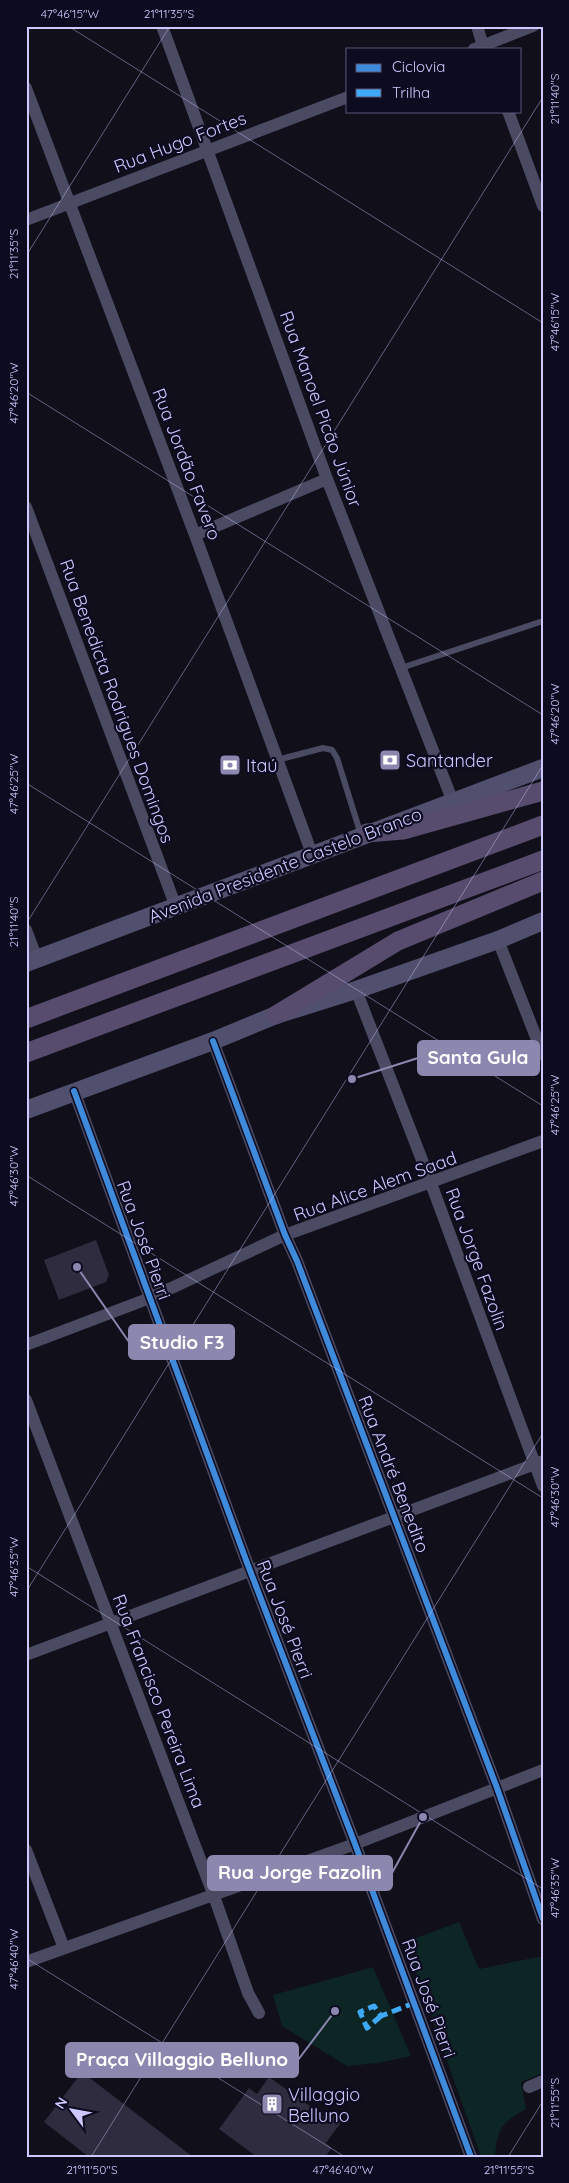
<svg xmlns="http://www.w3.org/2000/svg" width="569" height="2183" viewBox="0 0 569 2183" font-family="Quicksand,sans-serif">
<rect width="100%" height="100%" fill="#100f1a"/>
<path fill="#0d2525" d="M459,1922L479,1969L543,1956V2073L521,2082L526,2109C502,2123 497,2128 495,2157H481L405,1942Z
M373,1967L411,2056L378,2063L347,2066L282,2026L273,1995Z"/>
<path fill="#2e2c3e" d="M96,1240L109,1275L106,1282L59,1300L44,1260Z
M82,2072L193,2157H89L44,2122Z
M269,2077L328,2119L332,2114L342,2121L326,2143L332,2148L325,2157H257L219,2129L249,2088L257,2094Z"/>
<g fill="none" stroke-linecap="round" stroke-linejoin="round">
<path stroke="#4a4a63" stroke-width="6" d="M401,668L543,621
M277,760L323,748L332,750L337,758L361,835"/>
<path stroke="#4a4a63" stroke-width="12" d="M162,26L327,479L453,802
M477,26L484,49
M474,49L533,26
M26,88L195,535L312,854
M508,111L543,206
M26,220L348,97
M26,507L176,907
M195,535L327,479
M26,930L37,959
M498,940L543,1055
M356,990L429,1178L543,1486
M213,1041L285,1235L297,1261L497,1788L543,1919
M74,1091L246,1560L355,1844L471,2157
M26,1345L150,1298L285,1235L543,1141
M26,1400L214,1896L248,1993L259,2013
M26,1655L543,1461
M26,1850L64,1948
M26,1962L355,1844L543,1770
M529,2087L543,2081"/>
<path stroke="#50506e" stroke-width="18" d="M26,963L543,768
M26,1110L213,1041L276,1015L356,990L498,940L543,921"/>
<path stroke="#574c6d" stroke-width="19" d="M367,833L403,830L543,791
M276,1015L398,941L543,881
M26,1019L543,825
M26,1053L543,860"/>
<path stroke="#3fa9f5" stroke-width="5" stroke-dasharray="10 5" stroke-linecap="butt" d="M381,2016L367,2028L360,2012L374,2006L381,2016L414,2003"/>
<g stroke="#0d0b1f" stroke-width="9">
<path id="cycleway" d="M213,1041L285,1235L297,1261L497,1788L543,1919
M74,1091L246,1560L355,1844L471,2157"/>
</g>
<use href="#cycleway" stroke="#408adc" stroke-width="6"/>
</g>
<path fill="none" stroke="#cdc8ff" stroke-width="1" stroke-opacity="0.45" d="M68,26L543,323M26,256L170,26M26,392L543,715M26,783L543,1106M26,924L543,97M26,1175L543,1498M26,1566L543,1889M26,1592L543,765M26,1958L345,2157M91,2157L543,1433M508,2157L543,2101"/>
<defs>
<g id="bank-square" transform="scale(1.125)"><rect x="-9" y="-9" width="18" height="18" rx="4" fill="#8b87af" stroke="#0d0b1f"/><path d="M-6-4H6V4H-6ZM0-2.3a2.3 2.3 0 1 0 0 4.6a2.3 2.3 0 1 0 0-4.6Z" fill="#fff"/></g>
<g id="building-square" transform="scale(1.125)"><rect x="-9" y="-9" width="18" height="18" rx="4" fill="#8b87af" stroke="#0d0b1f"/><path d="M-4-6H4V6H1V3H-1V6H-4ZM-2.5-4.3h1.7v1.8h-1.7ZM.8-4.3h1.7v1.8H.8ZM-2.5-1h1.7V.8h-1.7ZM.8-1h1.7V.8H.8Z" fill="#fff"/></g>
</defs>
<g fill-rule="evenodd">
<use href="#bank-square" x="390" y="760"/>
<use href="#bank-square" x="230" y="765"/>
<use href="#building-square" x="272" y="2104"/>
</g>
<g text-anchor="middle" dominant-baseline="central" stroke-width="4.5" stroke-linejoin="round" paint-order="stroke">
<g font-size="18" fill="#cdc8ff" stroke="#0d0b1f">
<text transform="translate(180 142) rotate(-21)">Rua Hugo Fortes</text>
<text transform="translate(321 409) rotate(70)">Rua Manoel Picão Júnior</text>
<text transform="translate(187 464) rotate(69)">Rua Jordão Favero</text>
<text transform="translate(117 701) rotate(70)">Rua Benedicta Rodrigues Domingos</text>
<text transform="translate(285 865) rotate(-21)">Avenida Presidente Castelo Branco</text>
<text transform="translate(375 1186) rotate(-20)">Rua Alice Alem Saad</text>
<text transform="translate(144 1240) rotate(70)">Rua José Pierri</text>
<text transform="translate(477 1259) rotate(70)">Rua Jorge Fazolin</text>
<text transform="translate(394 1474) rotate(69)">Rua André Benedito</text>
<text transform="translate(285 1619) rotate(69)">Rua José Pierri</text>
<text transform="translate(159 1701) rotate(69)">Rua Francisco Pereira Lima</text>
<text transform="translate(429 1998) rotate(70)">Rua José Pierri</text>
</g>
<g font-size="18" fill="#cdc8ff" stroke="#0d0b1f" text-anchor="start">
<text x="406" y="760">Santander</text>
<text x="246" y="765">Itaú</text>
<text x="288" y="2094">Villaggio<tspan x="288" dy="21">Belluno</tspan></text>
</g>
</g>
<path fill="none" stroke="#8b87af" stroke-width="2" d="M352 1079L418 1058M77 1267L129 1342M423 1817L392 1873M335 2011L298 2060"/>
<g fill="#8b87af" stroke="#0d0b1f" stroke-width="2">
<circle cx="352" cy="1079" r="5"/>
<circle cx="77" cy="1267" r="5"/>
<circle cx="423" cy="1817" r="5"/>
<circle cx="335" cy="2011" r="5"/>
</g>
<g fill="#8b87af" stroke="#8b87af" stroke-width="2">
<rect x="418" y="1041" width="121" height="34" rx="5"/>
<rect x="129" y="1325" width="105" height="34" rx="5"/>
<rect x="208" y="1856" width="184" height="34" rx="5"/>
<rect x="66" y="2043" width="232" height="34" rx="5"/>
</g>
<g font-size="19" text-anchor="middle" font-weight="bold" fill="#fff">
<text x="478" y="1064">Santa Gula</text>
<text x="182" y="1349">Studio F3</text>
<text x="300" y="1879">Rua Jorge Fazolin</text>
<text x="182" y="2066">Praça Villaggio Belluno</text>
</g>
<rect width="569" height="2183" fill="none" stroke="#0d0b1f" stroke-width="55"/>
<rect x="346" y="48" width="175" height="65" fill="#0d0b1f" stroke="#5a5779"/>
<rect x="356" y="64" width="25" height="8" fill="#408adc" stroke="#5a5779"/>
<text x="392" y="72" font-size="15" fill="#cdc8ff">Ciclovia</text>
<rect x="356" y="89" width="25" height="8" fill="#3fa9f5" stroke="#5a5779"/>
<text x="392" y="98" font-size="15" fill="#cdc8ff">Trilha</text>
<g transform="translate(72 2110) rotate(302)" stroke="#0d0b1f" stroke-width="4" paint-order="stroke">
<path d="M0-4L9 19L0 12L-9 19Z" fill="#cdc8ff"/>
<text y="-8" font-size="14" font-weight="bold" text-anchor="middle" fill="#cdc8ff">N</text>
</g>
<rect x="28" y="28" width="514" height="2128" fill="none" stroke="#cdc8ff" stroke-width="2"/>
<g font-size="12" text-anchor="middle" fill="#cdc8ff">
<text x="70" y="18">47°46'15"W</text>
<text x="169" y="18">21°11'35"S</text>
<text transform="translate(555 99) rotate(-90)" y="4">21°11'40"S</text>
<text transform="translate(14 254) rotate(-90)" y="4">21°11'35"S</text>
<text transform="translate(555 322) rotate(-90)" y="4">47°46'15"W</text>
<text transform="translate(14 393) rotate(-90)" y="4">47°46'20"W</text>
<text transform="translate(555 714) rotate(-90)" y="4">47°46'20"W</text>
<text transform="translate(14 784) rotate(-90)" y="4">47°46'25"W</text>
<text transform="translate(14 922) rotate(-90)" y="4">21°11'40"S</text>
<text transform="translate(555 1105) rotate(-90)" y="4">47°46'25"W</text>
<text transform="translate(14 1176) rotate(-90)" y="4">47°46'30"W</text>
<text transform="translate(555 1497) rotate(-90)" y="4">47°46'30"W</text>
<text transform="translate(14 1567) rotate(-90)" y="4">47°46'35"W</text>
<text transform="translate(555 1888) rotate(-90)" y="4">47°46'35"W</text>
<text transform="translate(14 1959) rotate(-90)" y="4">47°46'40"W</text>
<text transform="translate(555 2103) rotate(-90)" y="4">21°11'55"S</text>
<text x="92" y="2174">21°11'50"S</text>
<text x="343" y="2174">47°46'40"W</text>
<text x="509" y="2174">21°11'55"S</text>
</g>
</svg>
